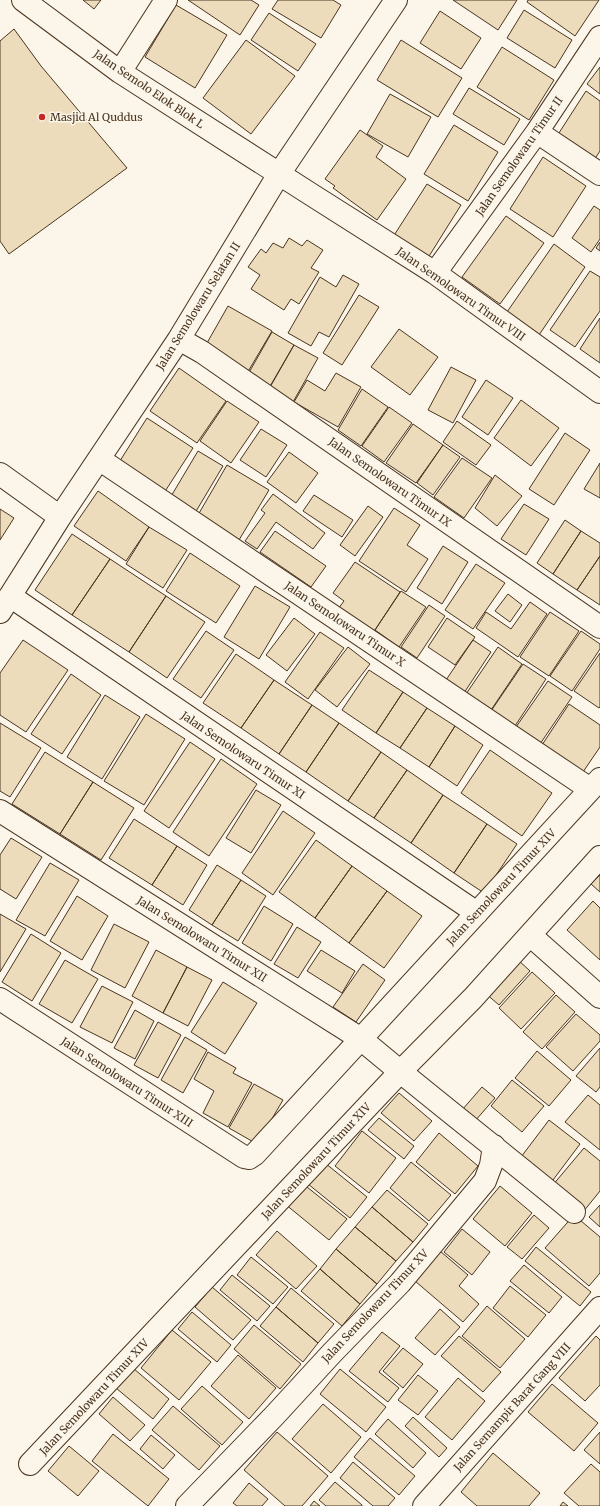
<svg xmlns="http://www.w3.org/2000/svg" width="600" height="1506" viewBox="0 0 600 1506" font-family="Merriweather,serif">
<rect width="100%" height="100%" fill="#fbf6e9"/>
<path fill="#ecdcbc" stroke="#4a3520" d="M83,0H101L94,9Z
M188,0H251L259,5L240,35Z
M278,0H333L341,5L321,38L272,9Z
M453,0H517L498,30Z
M528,0H599L575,36L527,2Z
M176,5L227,35L195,88L145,57Z
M524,10L572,40L555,68L507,38Z
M440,11L481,38L461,69L420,43Z
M269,13L316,44L298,71L251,40Z
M14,29L41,66L127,168L9,254L0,241V41Z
M246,40L295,76L251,134L203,98Z
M401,40L462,78L438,117L377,80Z
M502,47L554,80L529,120L477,87Z
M600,67V94L587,84Z
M469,88L520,119L504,145L453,114Z
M586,91L600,101V151L594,160L557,136Z
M390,94L431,117L408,157L367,134Z
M454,125L498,152L468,201L424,174Z
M360,130L383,146L376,157L406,179L377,220L333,188L335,186L325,179Z
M543,157L586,186L553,237L510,209Z
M427,184L461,205L426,261L391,240Z
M594,206L600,210V239L591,252L572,238Z
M506,216L544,243L500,304L462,277Z
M289,238L302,246L307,240L323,250L311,268L319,272L299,304L291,299L284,310L251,289L260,275L248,267L261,249L266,253L273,243L283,248Z
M600,242V251L596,248Z
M554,244L585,267L539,335L507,312Z
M590,271L600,277V311L575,347L550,330Z
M343,275L359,284L329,337L319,332L311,346L288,333L320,277L336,287Z
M359,295L379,307L342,365L323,353Z
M228,306L272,331L246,375L203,350Z
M600,318V363L580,349Z
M399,329L438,357L410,395L371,367Z
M272,332L294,345L269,388L247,376Z
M294,345L318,358L293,402L269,389Z
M451,367L476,380L453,423L428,410Z
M179,368L226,401L197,443L150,411Z
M336,373L361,387L338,427L294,402L307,380L325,391Z
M486,380L513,398L488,435L462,417Z
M362,389L388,407L361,446L338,430Z
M521,400L559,428L531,466L494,438Z
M227,401L259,422L231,463L200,441Z
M389,407L412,423L384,462L362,446Z
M147,418L193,448L164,493L118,464Z
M457,421L491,445L476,465L443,442Z
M413,424L443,445L416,483L386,463Z
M261,429L287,445L266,477L240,460Z
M565,433L590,450L554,505L529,489Z
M443,445L460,457L433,495L417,483Z
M198,451L223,466L195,513L170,498Z
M289,452L318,473L296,503L267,482Z
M462,458L492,478L464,518L434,497Z
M600,463V498L584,489Z
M227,465L269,490L239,540L198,515Z
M495,475L522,496L497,526L475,508Z
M98,491L149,527L126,561L74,526Z
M273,494L325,533L313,549L276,522L257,549L245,541L265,513L261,510Z
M314,495L353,520L342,537L303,511Z
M524,504L549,519L526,555L501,539Z
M368,506L383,517L355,556L340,545Z
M394,508L420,525L407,545L428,559L406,592L359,561Z
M0,509L14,518L0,540Z
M565,520L581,531L553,574L537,563Z
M149,527L187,550L163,588L126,564Z
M275,531L326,566L311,587L260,552Z
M581,531L600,543V556L577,590L553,574Z
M72,534L110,559L72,615L35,590Z
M443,546L468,562L442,604L417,588Z
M190,553L240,586L216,623L166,591Z
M600,556V605L577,590Z
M110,559L166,596L129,652L72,615Z
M355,562L400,592L373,633L338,609L344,601L333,593Z
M476,564L505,583L473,629L445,610Z
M255,586L290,607L259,659L224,637Z
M401,591L426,607L399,647L375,630Z
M508,594L522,605L510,622L495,611Z
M166,596L205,622L167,678L129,652Z
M530,602L547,614L518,657L476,628L486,612L511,629Z
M429,605L445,616L417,658L401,647Z
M550,612L579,631L549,676L520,657Z
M294,618L315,634L287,671L266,655Z
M447,618L475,637L455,665L428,647Z
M206,631L234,650L201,698L173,679Z
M581,631L600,644V649L572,691L550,676Z
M320,632L344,648L308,699L285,682Z
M23,640L68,670L26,732L0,715V673Z
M473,640L491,652L462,696L444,683Z
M348,647L370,664L337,707L315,690Z
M498,647L522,664L491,710L466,694Z
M600,653V707L599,708L574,691Z
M236,654L274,680L241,728L203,703Z
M523,664L546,679L515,726L491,711Z
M369,670L403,692L376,733L342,710Z
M71,674L101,695L62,754L31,734Z
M274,680L312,705L279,754L241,728Z
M548,681L572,697L540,744L516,727Z
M403,692L427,708L400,748L376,733Z
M105,695L140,717L102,779L67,757Z
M569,704L600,725V747L583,772L542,745Z
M312,705L339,723L306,772L279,754Z
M427,708L455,726L429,767L400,748Z
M146,714L185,739L144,805L104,781Z
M0,723L41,748L10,797L0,791Z
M339,723L381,752L348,801L306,772Z
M455,726L483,745L457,786L429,767Z
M190,742L215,759L169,828L144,811Z
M490,750L552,793L522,836L461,793Z
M45,752L93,782L60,834L12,804Z
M381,752L407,770L374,818L348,801Z
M221,759L257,784L209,856L173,832Z
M407,770L443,795L411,843L374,818Z
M93,782L134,808L101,860L60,834Z
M256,790L281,805L251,853L226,838Z
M443,795L487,824L454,873L411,843Z
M283,811L315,833L273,895L242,873Z
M134,819L177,846L152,885L109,858Z
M487,824L517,844L484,893L454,873Z
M11,838L42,857L16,899L0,889V855Z
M316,840L352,866L315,918L279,892Z
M177,846L207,865L183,905L152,885Z
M50,863L79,880L45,936L16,920Z
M217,865L241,880L212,925L189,910Z
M352,866L387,891L349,943L315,918Z
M600,875V892L591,884Z
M241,880L266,896L238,941L212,925Z
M387,891L422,916L384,968L349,943Z
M77,896L108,916L82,960L50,941Z
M593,901L600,908V960L567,930Z
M264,906L293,924L271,961L242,943Z
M0,914L26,929L0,972Z
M114,924L149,942L125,988L91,970Z
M297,927L321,942L298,978L274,964Z
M31,934L61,953L32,1001L2,982Z
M156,950L187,967L163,1013L132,996Z
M321,950L355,971L342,993L307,971Z
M515,957L530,971L499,1005L484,992Z
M65,960L98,979L72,1023L39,1004Z
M363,964L385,980L356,1022L333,1007Z
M187,967L212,980L188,1026L163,1013Z
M532,972L555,993L521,1029L499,1008Z
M223,982L257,1003L225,1054L191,1032Z
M102,986L133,1002L112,1043L80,1027Z
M556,995L575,1012L542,1049L523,1032Z
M135,1010L154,1021L135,1059L114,1048Z
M576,1014L600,1035V1041L573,1071L546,1047Z
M158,1022L181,1035L158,1078L134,1065Z
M185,1037L207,1050L183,1093L161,1080Z
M600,1048V1087L596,1092L576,1076Z
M537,1051L571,1080L549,1106L515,1078Z
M208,1052L236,1068L233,1073L252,1083L228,1127L203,1113L214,1091L194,1079Z
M512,1080L544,1106L522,1132L491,1106Z
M254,1084L283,1100L257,1144L229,1128Z
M482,1087L495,1098L475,1121L462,1110Z
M399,1093L432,1121L414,1141L381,1113Z
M588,1095L600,1105V1150L565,1122Z
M379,1118L414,1146L404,1159L368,1130Z
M549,1120L580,1144L550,1184L518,1161Z
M362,1131L396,1158L369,1193L335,1166Z
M439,1133L478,1166L455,1194L416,1162Z
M584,1148L600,1161V1191L583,1212L552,1186Z
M411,1162L451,1195L429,1221L390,1188Z
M325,1163L367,1197L350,1218L308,1184Z
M302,1183L347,1219L329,1240L285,1204Z
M500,1186L532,1213L505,1246L473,1219Z
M387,1190L428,1224L413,1242L372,1207Z
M600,1205V1227L589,1217Z
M372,1207L413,1242L396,1261L355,1227Z
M534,1215L549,1228L522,1259L507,1247Z
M574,1215L600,1237V1273L589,1286L545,1248Z
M355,1227L396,1261L377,1284L336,1249Z
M462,1229L490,1252L472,1275L444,1252Z
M277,1231L317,1266L296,1289L256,1255Z
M536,1247L591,1292L580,1306L525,1261Z
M336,1249L377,1284L360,1304L320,1269Z
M440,1251L468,1275L459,1286L479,1304L463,1322L415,1281Z
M251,1257L288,1287L273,1304L237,1275Z
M524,1265L562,1297L549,1313L510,1281Z
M320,1269L360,1304L342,1326L301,1291Z
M232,1275L270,1306L257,1321L220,1290Z
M510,1286L546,1315L528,1337L493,1308Z
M212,1287L251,1320L233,1340L195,1307Z
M291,1288L334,1324L318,1343L276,1307Z
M487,1306L525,1339L500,1368L462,1336Z
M276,1307L318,1343L303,1362L260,1326Z
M440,1309L460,1327L435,1355L415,1338Z
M192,1312L231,1345L217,1362L178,1329Z
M254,1325L301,1364L280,1389L234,1349Z
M172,1330L211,1362L179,1400L141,1368Z
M382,1332L400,1346L379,1372L399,1388L388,1402L349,1371Z
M459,1336L501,1372L483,1392L441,1356Z
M596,1336L600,1340V1385L585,1401L559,1378Z
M403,1348L423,1364L403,1388L383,1371Z
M238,1355L276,1388L249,1419L211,1386Z
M133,1368L169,1399L153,1419L116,1388Z
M340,1369L386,1407L366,1432L320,1394Z
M418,1375L438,1391L418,1415L398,1400Z
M458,1378L485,1401L452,1440L425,1417Z
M552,1384L598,1423L574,1451L528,1412Z
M202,1386L243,1422L222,1445L181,1409Z
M113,1397L145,1425L130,1441L99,1414Z
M323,1404L361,1437L331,1473L292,1439Z
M173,1406L220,1446L199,1470L152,1430Z
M413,1417L447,1448L439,1457L405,1426Z
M388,1419L426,1453L413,1468L375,1434Z
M277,1432L328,1476L302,1506H285L244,1470Z
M600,1432V1464L584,1450Z
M113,1434L169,1479L148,1506L92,1461Z
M151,1435L175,1455L163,1469L140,1449Z
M370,1438L415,1476L399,1495L354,1457Z
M69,1446L99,1471L78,1496L48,1471Z
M493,1453L540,1493L529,1506H477L461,1492Z
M353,1462L395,1498L388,1506H373L340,1478Z
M591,1464L600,1472V1506H579L564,1493Z
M335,1482L362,1505V1506H326L319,1500Z
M249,1483L268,1499L262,1506H237L233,1503Z
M314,1501L320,1506H310Z
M563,1502L568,1506H560Z"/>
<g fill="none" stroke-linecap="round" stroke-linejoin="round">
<g stroke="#4a3520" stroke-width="24">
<path id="street" d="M23,0L120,72L312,195L435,273L600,392
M120,72L166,0
M537,132L600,174
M435,273L537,132L600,37
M179,339L202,352L600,627
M99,459L590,789
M0,474L60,517
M10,596L477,913
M0,612L60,517L179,339L279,174L396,0
M0,811L361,1039C431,1098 504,1154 574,1212
M530,935L600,997
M0,999L244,1157L249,1158L255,1154L600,779
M30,1464L400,1072L473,998L600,857
M187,1506L275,1415L332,1353L400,1283L485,1181L491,1165L494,1146
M424,1506L600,1308"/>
</g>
<use href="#street" stroke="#fbf6e9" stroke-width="22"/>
</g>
<circle fill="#c62828" stroke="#fbf6e9" stroke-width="1.5" cx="42" cy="117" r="4"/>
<g text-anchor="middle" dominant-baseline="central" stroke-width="3" stroke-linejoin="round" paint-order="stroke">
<g font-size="11" fill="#4a3520" stroke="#fbf6e9">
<text transform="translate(149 89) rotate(34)">Jalan Semolo Elok Blok L</text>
<text transform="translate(519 156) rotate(-55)">Jalan Semolowaru Timur II</text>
<text transform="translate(461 294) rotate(35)">Jalan Semolowaru Timur VIII</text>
<text transform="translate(198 306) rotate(-58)">Jalan Semolowaru Selatan II</text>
<text transform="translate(390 482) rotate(35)">Jalan Semolowaru Timur IX</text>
<text transform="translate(345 624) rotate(34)">Jalan Semolowaru Timur X</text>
<text transform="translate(243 755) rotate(34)">Jalan Semolowaru Timur XI</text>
<text transform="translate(501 887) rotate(-47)">Jalan Semolowaru Timur XIV</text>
<text transform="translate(202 939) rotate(32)">Jalan Semolowaru Timur XII</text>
<text transform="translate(127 1082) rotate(33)">Jalan Semolowaru Timur XIII</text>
<text transform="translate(316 1161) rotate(-47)">Jalan Semolowaru Timur XIV</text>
<text transform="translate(375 1306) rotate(-47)">Jalan Semolowaru Timur XV</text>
<text transform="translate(94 1397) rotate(-47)">Jalan Semolowaru Timur XIV</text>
<text transform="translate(512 1407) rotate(-48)">Jalan Semampir Barat Gang VIII</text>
</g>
<g font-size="11" fill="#4a3520" stroke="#fbf6e9" text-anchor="start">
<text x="50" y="117">Masjid Al Quddus</text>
</g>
</g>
</svg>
